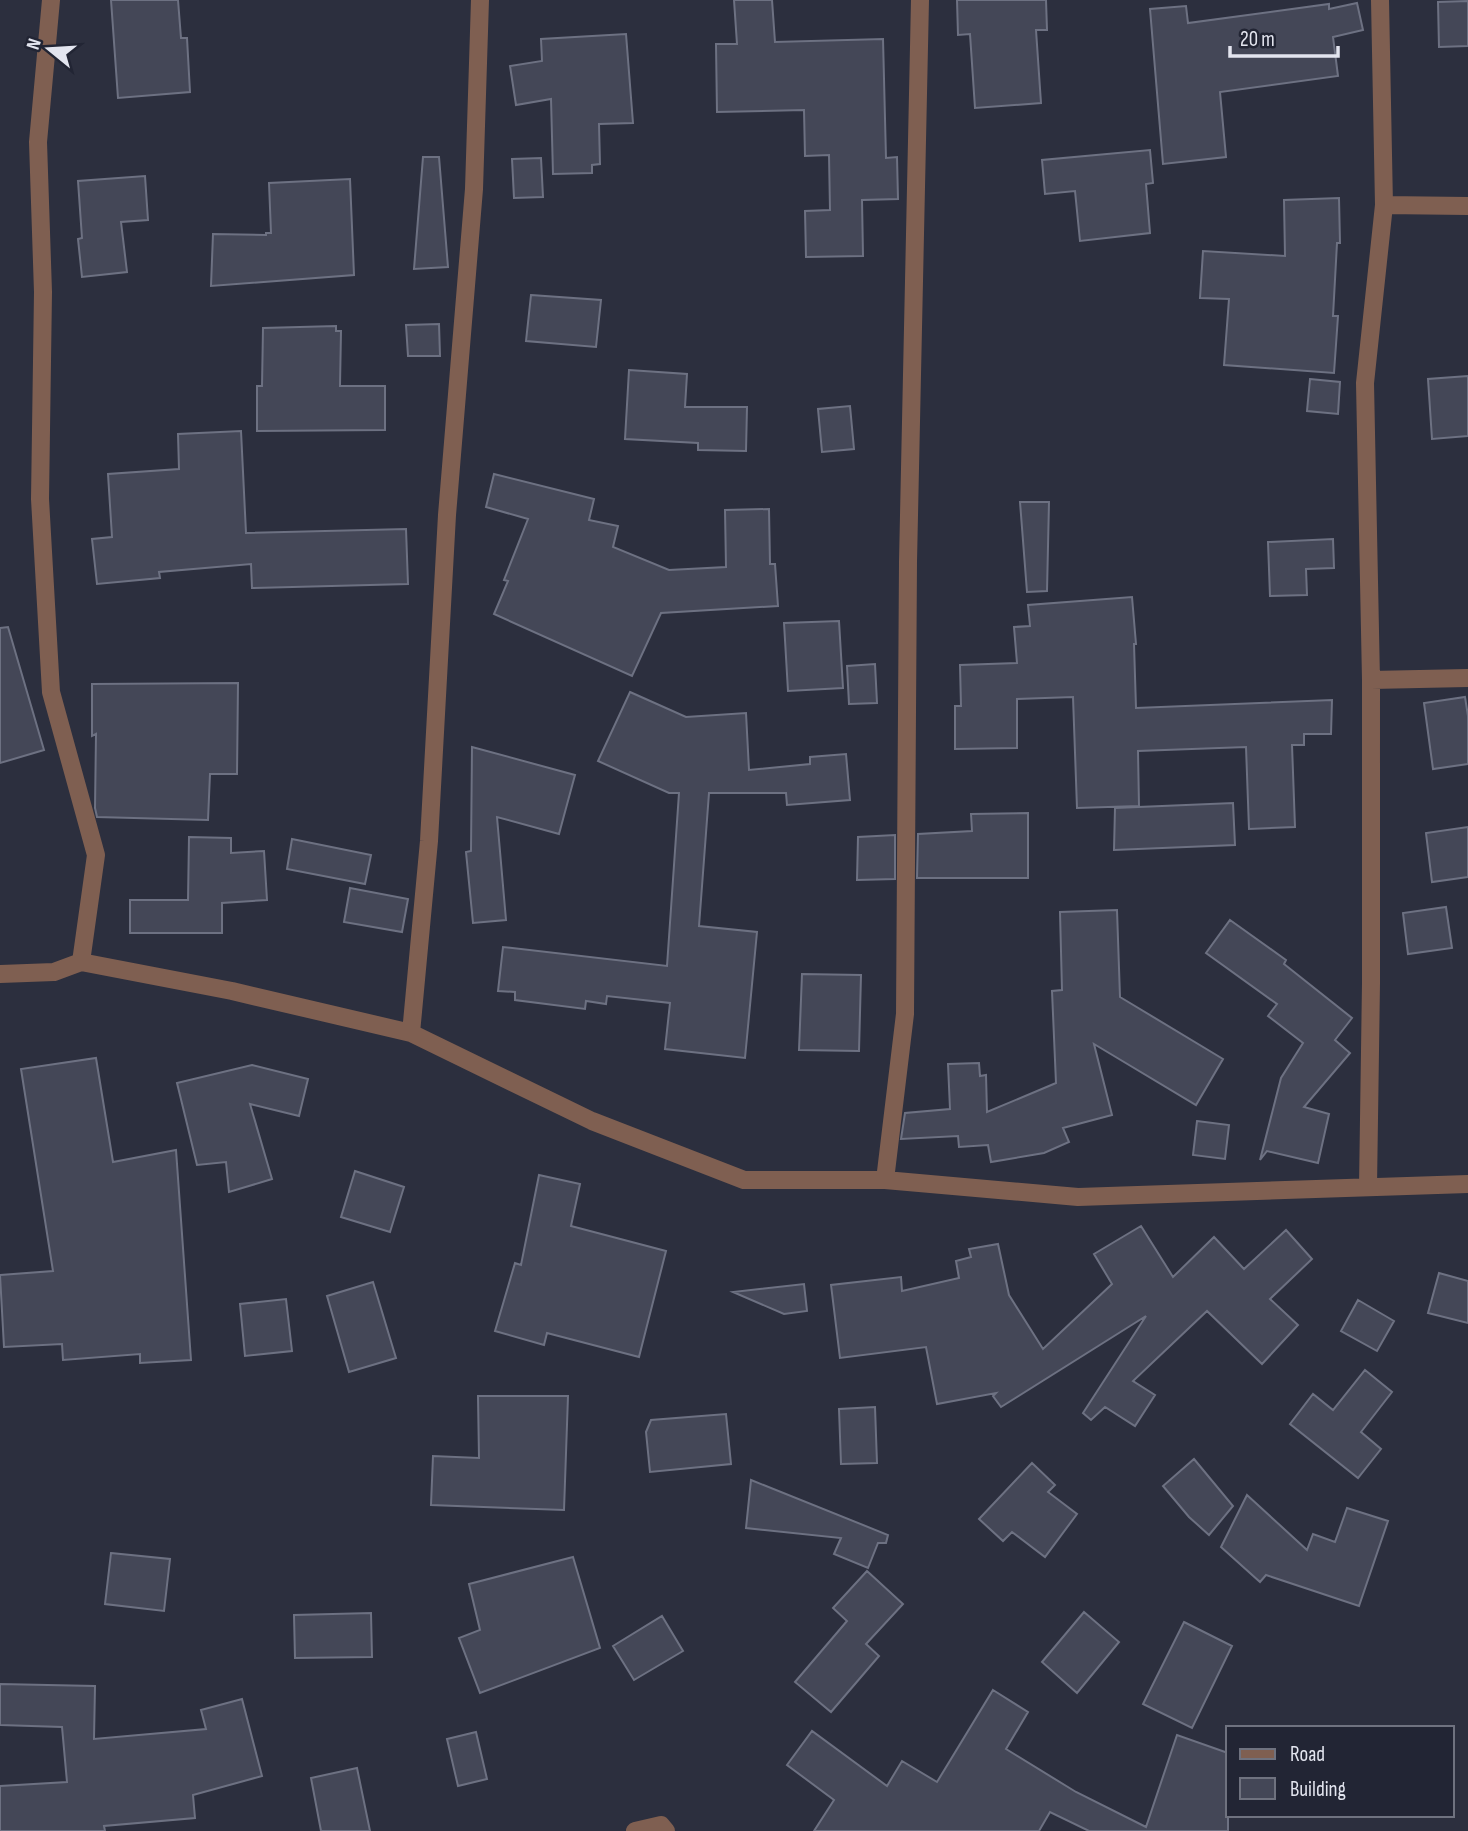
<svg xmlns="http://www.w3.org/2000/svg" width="1468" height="1831" viewBox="0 0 1468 1831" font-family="'Sofia Sans Condensed',sans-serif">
<rect width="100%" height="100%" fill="#2c2f3e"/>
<path fill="#444757" stroke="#6d7182" stroke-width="2" d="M111,0H178L181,38H187L190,92L118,98Z
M734,0H772L775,42L883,39L886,158L897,157L898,199L862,200L863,256L806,257L805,211L830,210L829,155L805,156L804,110L717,112L716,44H737Z
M957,0H1046L1047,30H1036L1041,103L975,108L970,34L958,35Z
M1468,1V46L1439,47L1438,2Z
M1357,3L1363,30L1333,37L1338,76L1220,92L1226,157L1163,164L1150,9L1186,6L1188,23L1329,4V9Z
M626,34L633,123L599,124L600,164L592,165V173L553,174L551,99L516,105L510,66L542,61L541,39Z
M1150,150L1153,183L1146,184L1150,233L1080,241L1075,191L1045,194L1042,160Z
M423,157H439L448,267L414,269Z
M541,158L543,197L514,198L512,159Z
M145,176L148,220L121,222L127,272L82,277L78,239L82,238L78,181Z
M350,179L354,275L211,286L213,234L266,235V233H271L269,183Z
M1339,198L1340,243H1337L1333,316H1338L1334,373L1224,365L1229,299L1200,298L1203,251L1285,256L1284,200Z
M531,295L601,300L596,347L526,341Z
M439,324L440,356H408L406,325Z
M336,326V331H341L340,386H385V430L257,431V386H262L263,328Z
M629,370L687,374L685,407H747L746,451L698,450V443L625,439Z
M1468,376V436L1432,439L1428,379Z
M1310,379L1340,382L1338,414L1307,411Z
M850,406L854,449L822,452L818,409Z
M241,431L246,533L406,529L408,584L252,588L251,564L159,572L160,578L97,584L92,539L112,537L108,474L179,469L178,434Z
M494,474L594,499L589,520L618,526L613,547L669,570L726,567L725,510L769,509L770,564H775L778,606L661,613L632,676L494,614L508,581L504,580L528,519L486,507Z
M1020,502H1049L1047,591L1027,592Z
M1333,539L1334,568L1306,569L1307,595L1270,596L1268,542Z
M1132,597L1136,644H1134L1136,708L1332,700L1331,734H1304V745H1292L1295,827L1249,829L1246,747L1138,751L1139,806L1077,808L1073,697L1017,699V748L955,749V706H961L960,665L1017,663L1014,627L1030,626L1028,605Z
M839,621L843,688L788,691L784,623Z
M8,627L44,750L0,763V628Z
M875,664L877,703L849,704L847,666Z
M238,683L237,774H210L208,820L97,817L95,808L96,734L92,736V684Z
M630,692L686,717L746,713L749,770L810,764V757L846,754L850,800L787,805L786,793H709L699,926L757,932L745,1058L665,1049L670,1003L607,996L606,1004L586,1001L585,1009L515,1000V992L498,991L503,947L667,966L679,793H669L598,761Z
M1465,697L1468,716V764L1433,769L1424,703Z
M472,747L575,775L559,834L497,817L506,920L473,923L466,852L471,851Z
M1233,803L1235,845L1114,850L1115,808Z
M1028,813V878H917L918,834L972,831L971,814Z
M1468,827V877L1432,882L1426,833Z
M895,835V879L857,880L858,837Z
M189,837L231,838V853L264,851L267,900L222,903V933H130V900H188Z
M292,839L371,855L365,884L287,869Z
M350,888L408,899L402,932L344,922Z
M1446,907L1452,948L1408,954L1403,913Z
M1117,910L1120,997L1223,1059L1196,1105L1094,1044L1112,1115L1063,1128L1069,1142L1044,1153L991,1162L988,1145L959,1147L958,1136L901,1139L905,1113L950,1109L948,1064L979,1063L980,1076L986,1075L987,1112L1056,1083L1052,991L1062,990L1060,912Z
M1230,920L1286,960L1284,964L1352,1018L1335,1040L1350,1053L1304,1107L1329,1114L1318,1163L1267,1151L1260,1160L1281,1078L1303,1043L1268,1016L1277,1004L1206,953Z
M802,974L861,975L859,1051L799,1050Z
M96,1058L113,1162L176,1150L191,1360L140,1363V1354L63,1360L62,1344L4,1347L0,1275L53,1271L21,1069Z
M252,1065L308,1079L299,1116L250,1104L272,1179L229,1192L226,1162L197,1165L177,1083Z
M1197,1121L1229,1125L1225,1159L1193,1155Z
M355,1171L404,1187L390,1232L341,1217Z
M539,1175L580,1184L571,1226L666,1251L639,1357L547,1333L544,1345L495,1331L515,1263L521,1265Z
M1141,1226L1173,1277L1214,1237L1244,1269L1286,1230L1312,1259L1270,1299L1298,1325L1262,1364L1207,1311L1133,1381L1155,1395L1135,1426L1105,1407L1091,1420L1083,1413L1146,1316L1001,1407L993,1396L996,1393L937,1404L926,1347L840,1358L831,1285L901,1277L902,1291L959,1278L956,1261L971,1257L969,1249L998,1244L1009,1295L1043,1349L1112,1284L1094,1254Z
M1439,1273L1468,1281V1323L1428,1313Z
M373,1282L396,1358L349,1372L327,1296Z
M804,1284L807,1311L784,1314L733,1292Z
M286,1299L292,1351L245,1356L240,1304Z
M1358,1300L1394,1321L1377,1351L1341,1331Z
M1365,1370L1392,1392L1361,1432L1381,1449L1358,1478L1290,1424L1313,1394L1333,1410Z
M478,1396H568L564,1510L431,1505L433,1456L479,1458Z
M875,1407L877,1463L841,1464L839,1409Z
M726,1414L731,1464L650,1472L646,1432L651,1420Z
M1194,1459L1233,1506L1209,1535L1189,1517L1163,1486Z
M1032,1463L1055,1485L1048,1492L1077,1514L1045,1557L1012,1532L1003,1541L979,1519Z
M751,1480L888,1535L886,1543H878L868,1568L834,1554L841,1538L746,1528Z
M1247,1495L1307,1550L1313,1534L1335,1542L1347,1508L1388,1521L1359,1606L1266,1575L1260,1582L1221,1547Z
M111,1553L170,1559L164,1611L105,1604Z
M573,1557L600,1648L480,1693L459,1638L480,1630L469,1584Z
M867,1571L903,1604L866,1644L879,1656L831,1712L795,1682L847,1621L833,1608Z
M1084,1612L1119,1642L1077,1693L1042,1662Z
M371,1613L372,1657L295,1658L294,1615Z
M662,1616L683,1651L634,1680L613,1646Z
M1184,1622L1232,1646L1192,1728L1143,1704Z
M0,1684L95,1686L94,1739L206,1729L201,1710L242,1699L262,1776L193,1795L195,1818L104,1826L105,1831H0V1786L67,1782L62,1727L0,1725Z
M993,1690L1028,1712L1006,1749L1076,1792L1146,1827L1177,1735L1228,1753V1831H1089L1050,1812L1039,1831H814L834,1800L787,1765L812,1731L887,1786L902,1761L937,1782Z
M476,1732L487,1779L458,1786L447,1739Z
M357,1768L370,1831H321L311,1778Z"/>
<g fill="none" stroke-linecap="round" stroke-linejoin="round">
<path stroke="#7f5f51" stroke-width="18" d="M51,0L38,142L43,292L40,499L51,692L96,855L81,962
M1384,205L1468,206
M1371,680L1468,678
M0,974L54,972L81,962L232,991L411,1033L592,1121L744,1180H885L1078,1197L1468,1184
M411,1033L429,841L447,515L474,189L480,0
M885,1180L905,1014L908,562L920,0
M1368,1187L1371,983V680L1365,383L1384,205L1380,0
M635,1831L661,1825L666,1831"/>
</g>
<rect x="1226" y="1726" width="228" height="91" fill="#222534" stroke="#6f727f" stroke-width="2"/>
<rect x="1240" y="1749" width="35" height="10" fill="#7f5f51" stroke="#6f727f" stroke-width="2"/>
<text x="1290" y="1761" font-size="21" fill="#e3e5ef">Road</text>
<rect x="1240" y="1778" width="35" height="21" fill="#444757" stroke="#6f727f" stroke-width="2"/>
<text x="1290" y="1796" font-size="21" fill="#e3e5ef">Building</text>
<g transform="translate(49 49) rotate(288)" stroke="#222534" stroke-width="5" paint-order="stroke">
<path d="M0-5L12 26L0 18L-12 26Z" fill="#e3e5ef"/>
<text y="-10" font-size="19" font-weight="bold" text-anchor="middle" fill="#e3e5ef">N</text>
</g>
<path d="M1230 46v10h108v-10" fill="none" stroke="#e3e5ef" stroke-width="3.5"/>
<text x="1240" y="46" font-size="21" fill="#e3e5ef" stroke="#222534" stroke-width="5" paint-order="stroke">20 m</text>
</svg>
